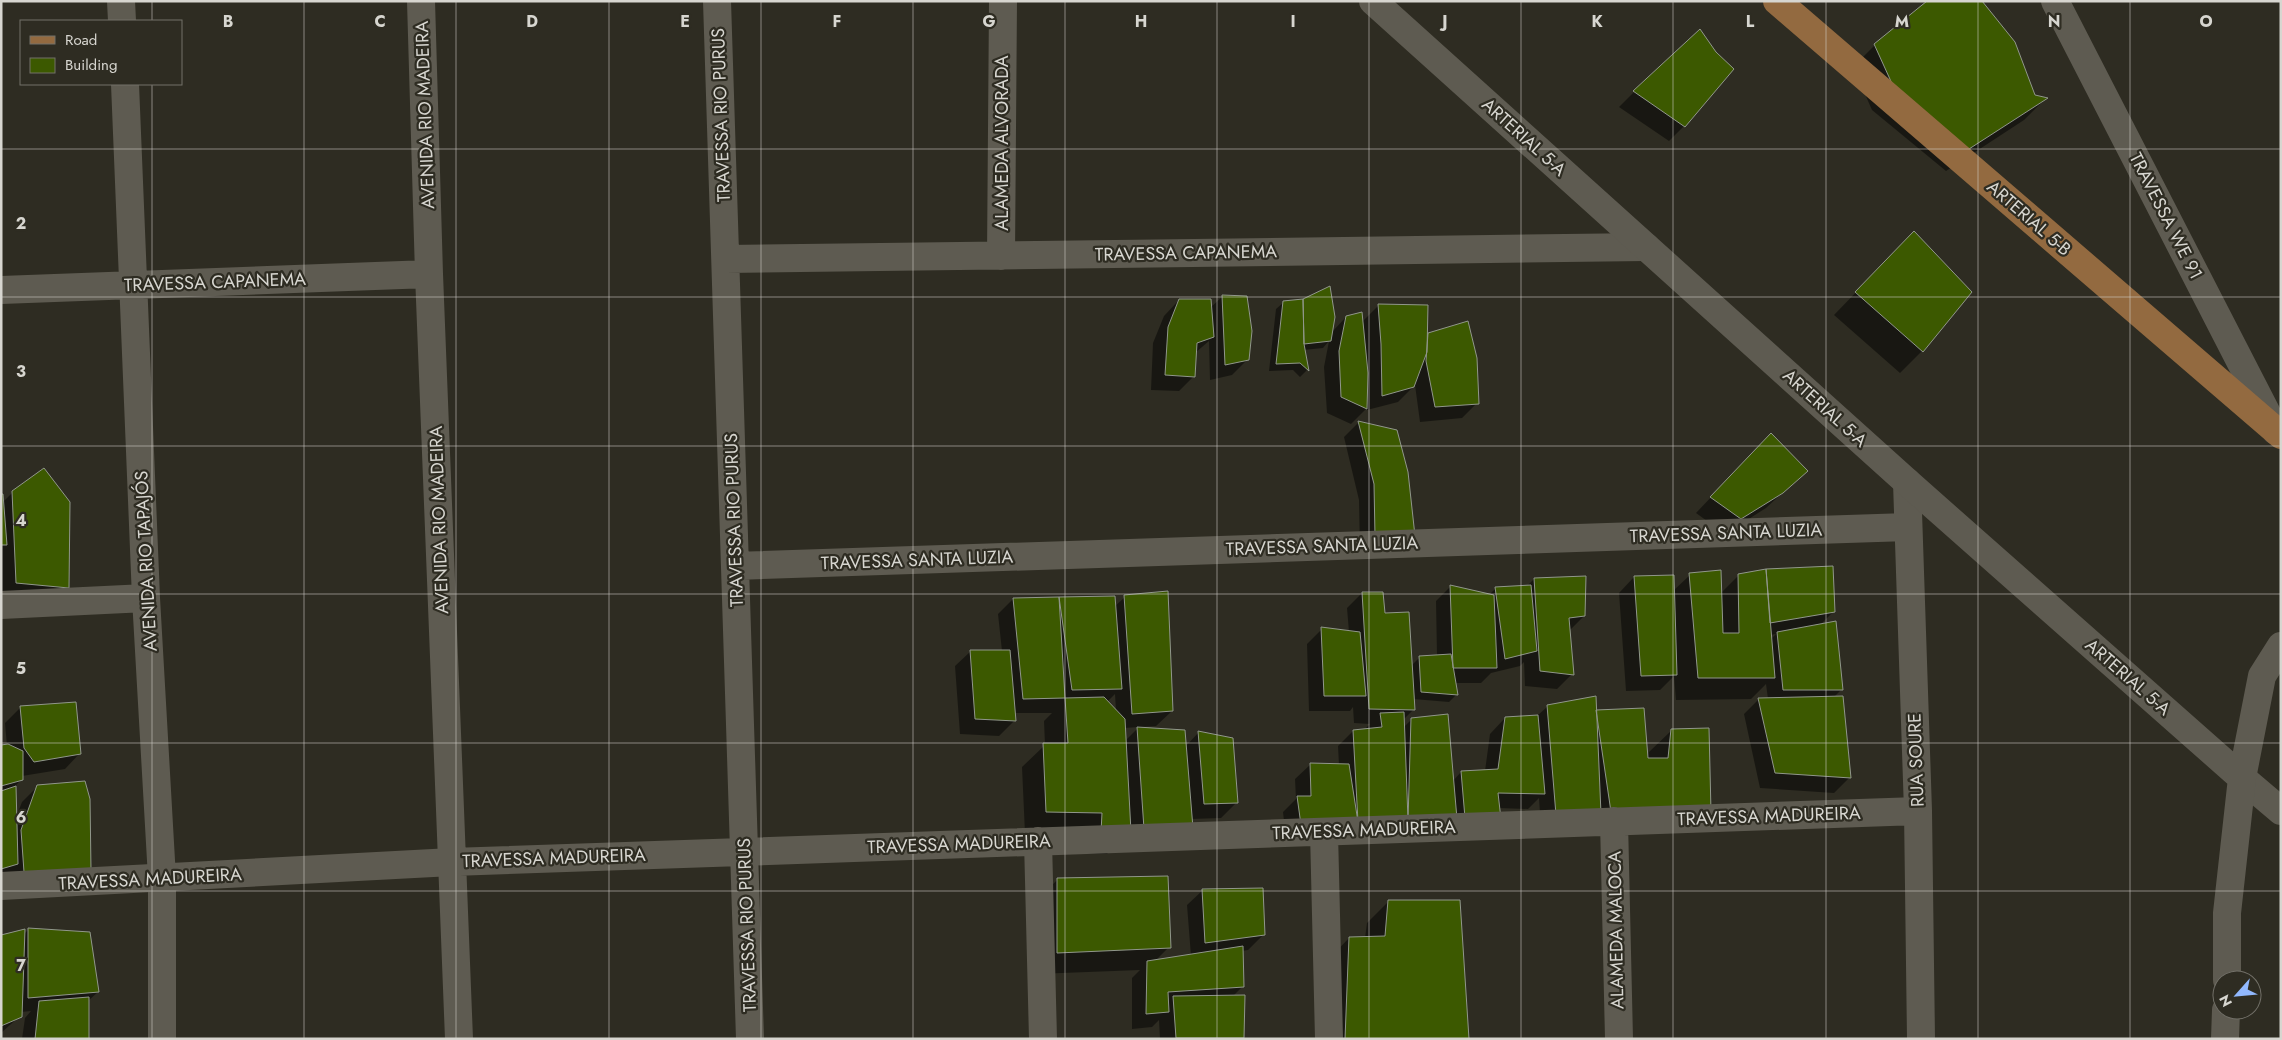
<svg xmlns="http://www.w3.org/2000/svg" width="2282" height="1040" viewBox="0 0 2282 1040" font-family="Jost,sans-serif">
<rect width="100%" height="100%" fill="#2e2c22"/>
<path fill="#0007" fill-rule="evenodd" d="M1875,45L2034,96L2045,99L2024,120L1946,171L1872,110L1853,67Z
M1634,92L1684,126L1669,141L1619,107Z
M1892,255L1970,292L1922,351L1900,373L1834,315Z
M1223,296L1248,359L1232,375L1210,380L1209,341L1195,353L1194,376L1179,391L1151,390L1153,343L1164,316L1179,300L1210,308Z
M1284,302L1332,332L1346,317L1362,322L1378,306L1426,334L1467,322L1477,403L1462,418L1420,422L1415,385L1398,402L1367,410V408L1351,424L1327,413L1324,367L1329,341L1323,348L1303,350L1307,370L1300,377L1293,370L1269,371L1276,309Z
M1359,422L1398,550L1360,551L1359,500L1344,437Z
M1756,450L1806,471L1766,508L1725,534L1696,513Z
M13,492L68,588L52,603L1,598V495L3,502Z
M1690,575L1720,594L1739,575L1833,612L1820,625L1842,689L1834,697L1849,778L1834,793L1760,788L1744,714L1759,699H1768L1766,684L1751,699L1676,700L1674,676L1660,690L1626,691L1619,593L1634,577L1673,576V591ZM1776,634L1770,640V635Z
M1585,577L1584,616L1569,631L1572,674L1557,689L1525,686L1524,662L1520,666L1491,673L1481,683H1454L1456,695L1449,702L1413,699V710L1403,720L1404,727L1412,719L1453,781L1461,772L1485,771L1490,734L1505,718L1537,716L1548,706L1595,711L1647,760L1649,752L1672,730L1709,811L1687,833H1589L1541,829L1539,798L1528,809L1498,808L1499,819L1286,839L1283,812L1296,799L1295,779L1311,764L1339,765L1338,746L1353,731L1365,729L1370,724L1354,723L1353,707L1350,711H1309L1307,644L1322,629L1349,632L1347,608L1362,593L1384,614L1411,666L1420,657L1437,656L1436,601L1451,586L1489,595L1496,588L1527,586L1534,579Z
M1114,597V607L1125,597L1172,711L1156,726L1141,727V729L1185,747L1199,732L1236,803L1221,818L1191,819L1128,833L1107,854H1080V835L1025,834L1022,767L1045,745L1044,721L1052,713H1014V721L999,736L960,734L955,666L971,651H1002L998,614L1013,599ZM1115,694L1116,711L1107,702ZM1139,727L1125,741L1124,728Z
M20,708L80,753L65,769L22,776L21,780L14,787L15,820L22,802L38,786L90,870L1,879V746H7L5,723Z
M1058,879L1169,947L1155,961L1191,956L1187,905L1203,890L1263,935L1248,950L1242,951L1243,986L1233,996L1243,1037L1241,1039H1160L1159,1020L1152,1027L1132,1029V978L1140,970L1036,974V902Z
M1389,901L1467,1039H1325L1327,961L1349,938H1365L1367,923Z
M29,929L98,992L88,1001L87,1039H22L25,1018L31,1011L21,1012L20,1016L1,1033V936L24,934Z"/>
<path fill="#3c5900" stroke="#91978c" d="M1927,1H1982L2015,42L2035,95L2048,98L1969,149L1894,88L1874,44Z
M1700,29L1716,52L1734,69L1685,127L1633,91Z
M1914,231L1972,292L1923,352L1855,292Z
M1330,286L1335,317L1331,341L1304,344L1303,299Z
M1222,295L1247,296L1252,331L1249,360L1225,365Z
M1179,299H1211L1214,337L1197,343L1195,377L1165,375L1168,327Z
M1303,299L1304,344L1309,371L1300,363L1276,364L1283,301Z
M1378,304L1428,305L1427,352L1414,387L1382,396L1381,344Z
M1362,312L1368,373L1367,409L1341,397L1339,351L1346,316Z
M1468,321L1477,358L1479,404L1435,407L1426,361L1428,333Z
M1358,421L1397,430L1408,472L1415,536H1375L1374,484Z
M1771,433L1808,471L1783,493L1741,519L1710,497Z
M44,468L70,502L69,588L16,583L12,491Z
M1,494H3L7,545H1Z
M1833,566L1835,612L1770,623L1766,569Z
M1766,569L1775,678H1698L1689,573L1721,570L1723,633H1739L1738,574Z
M1674,575L1677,675L1641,676L1634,576Z
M1586,576L1585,616L1569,618L1574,675L1540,671L1534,578Z
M1450,585L1494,595L1497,668H1453Z
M1531,585L1537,651L1505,659L1495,587Z
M1168,591L1173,711L1132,714L1124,595Z
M1362,592H1383L1385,613L1409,612L1415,710L1369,709Z
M1115,596L1122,689L1072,690L1059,597Z
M1059,597L1065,698L1023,699L1013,598Z
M1836,621L1843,690H1783L1777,632Z
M1321,627L1360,632L1366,696H1324Z
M970,650H1010L1016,721L975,719Z
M1451,654L1458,695L1421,692L1419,656Z
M1596,696L1601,814L1556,815L1547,705Z
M1843,696L1851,778L1775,773L1758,698Z
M1104,697L1125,719L1131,832H1101L1102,813L1046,812L1043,743H1068L1065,698Z
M76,702L81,754L34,762L24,748L20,706Z
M1644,708L1648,758H1668L1671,729L1709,728L1711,812H1611L1596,710Z
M1404,712L1408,820L1358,822L1353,730L1382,727L1380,713Z
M1448,714L1457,819L1408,820L1411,718Z
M1538,715L1545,794L1498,793L1501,819L1465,818L1461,771L1498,769L1505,717Z
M1137,727L1185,730L1193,828L1144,829Z
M1198,731L1233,738L1238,803L1204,804Z
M8,744L23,751V780L1,786V745Z
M1310,763L1349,764L1358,822L1301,825L1297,796H1311Z
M85,781L90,799L91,870L24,872L21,830L37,785Z
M16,786L18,864L1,869V791Z
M1168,876L1171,948L1057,953V878Z
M1263,888L1265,935L1205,943L1202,889Z
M1388,900H1460L1469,1039H1345L1349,937L1385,936Z
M28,928L90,932L99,992L28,998Z
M25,929L22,1017L1,1026V935Z
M1243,946L1244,987L1168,992L1169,1012L1146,1014L1147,961Z
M1245,995L1244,1038H1176L1173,996Z
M89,997V1039H35L39,1001Z"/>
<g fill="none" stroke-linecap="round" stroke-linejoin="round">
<path stroke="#5e5b51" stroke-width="28" d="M121,1L122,21
M421,1L429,274L459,1039
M717,1L750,1039
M2055,1L2276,431
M125,84L146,598L162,878V1039
M1001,256L1003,1
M726,259L1646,247
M1,290L429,274
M1907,482L1918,811L1921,1039
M735,566L1908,527
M1,605L146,598
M2242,778L2281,811
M1614,821L1619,1039
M1324,832L1329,1039
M1038,841L1043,1039
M1,886L452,862L1918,811"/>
<path stroke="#5e5b51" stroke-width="28" d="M1373,1L1907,482L2242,778
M2227,980V913L2242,778L2262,676L2281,646
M2225,1039L2226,1010"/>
<path stroke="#936a40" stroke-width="28" d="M1777,1L2281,435"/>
</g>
<path fill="none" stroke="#d7d6d0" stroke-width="1" stroke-opacity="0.55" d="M152,1V21M304,1V1039M456,1V1039M609,1V1039M761,1V1039M913,1V1039M1065,1V1039M1217,1V1039M1369,1V1039M1521,1V1039M1673,1V1039M1826,1V1039M1978,1V1039M2130,1V1039M152,84V1039M1,149H2281M1,297H2281M1,446H2281M1,594H2281M1,743H2281M1,891H2281"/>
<g text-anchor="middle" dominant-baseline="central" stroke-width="4.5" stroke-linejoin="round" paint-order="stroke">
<g font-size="18" fill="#d7d6d0" stroke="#2e2c22">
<text transform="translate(425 115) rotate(-92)">AVENIDA RIO MADEIRA</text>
<text transform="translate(721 115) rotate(-92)">TRAVESSA RIO PURUS</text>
<text transform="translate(1524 137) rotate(42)">ARTERIAL 5-A</text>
<text transform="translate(1002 143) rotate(-90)">ALAMEDA ALVORADA</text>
<text transform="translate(2166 216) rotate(63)">TRAVESSA WE 91</text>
<text transform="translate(2029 218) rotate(41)">ARTERIAL 5-B</text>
<text transform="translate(1186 253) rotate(-1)">TRAVESSA CAPANEMA</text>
<text transform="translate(215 282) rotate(-2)">TRAVESSA CAPANEMA</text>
<text transform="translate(1825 408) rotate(42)">ARTERIAL 5-A</text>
<text transform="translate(439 520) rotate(-92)">AVENIDA RIO MADEIRA</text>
<text transform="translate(734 520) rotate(-92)">TRAVESSA RIO PURUS</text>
<text transform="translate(1726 533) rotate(-2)">TRAVESSA SANTA LUZIA</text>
<text transform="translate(1322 546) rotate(-2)">TRAVESSA SANTA LUZIA</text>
<text transform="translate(917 560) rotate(-2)">TRAVESSA SANTA LUZIA</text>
<text transform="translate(146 561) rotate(-93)">AVENIDA RIO TAPAJÓS</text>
<text transform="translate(2128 677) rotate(41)">ARTERIAL 5-A</text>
<text transform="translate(1916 760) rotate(-92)">RUA SOURE</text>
<text transform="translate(1769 816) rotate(-2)">TRAVESSA MADUREIRA</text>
<text transform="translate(1364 830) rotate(-2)">TRAVESSA MADUREIRA</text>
<text transform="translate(959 844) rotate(-2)">TRAVESSA MADUREIRA</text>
<text transform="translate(554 858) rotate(-2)">TRAVESSA MADUREIRA</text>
<text transform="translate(150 879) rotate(-3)">TRAVESSA MADUREIRA</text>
<text transform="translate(747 925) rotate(-92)">TRAVESSA RIO PURUS</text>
<text transform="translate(1616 930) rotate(-91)">ALAMEDA MALOCA</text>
</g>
</g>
<g font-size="16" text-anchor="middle" font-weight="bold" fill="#d7d6d0" stroke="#2e2c22" stroke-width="4.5" stroke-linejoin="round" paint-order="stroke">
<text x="228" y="27">B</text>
<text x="380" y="27">C</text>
<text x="532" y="27">D</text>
<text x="685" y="27">E</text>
<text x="837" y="27">F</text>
<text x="989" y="27">G</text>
<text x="1141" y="27">H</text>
<text x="1293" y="27">I</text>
<text x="1445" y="27">J</text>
<text x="1597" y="27">K</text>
<text x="1750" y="27">L</text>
<text x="1902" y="27">M</text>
<text x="2054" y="27">N</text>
<text x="2206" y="27">O</text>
<text x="21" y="229">2</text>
<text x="21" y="377">3</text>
<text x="21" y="526">4</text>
<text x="21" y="674">5</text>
<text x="21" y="823">6</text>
<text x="21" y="971">7</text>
</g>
<rect width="2282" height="1040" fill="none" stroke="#d7d6d0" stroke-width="5"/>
<rect x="20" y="20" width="162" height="65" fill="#2e2c22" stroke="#727068"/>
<rect x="30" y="36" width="25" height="8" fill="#936a40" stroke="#727068"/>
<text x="65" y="45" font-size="15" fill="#d7d6d0">Road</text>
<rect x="30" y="58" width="25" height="15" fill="#3c5900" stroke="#727068"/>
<text x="65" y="70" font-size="15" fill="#d7d6d0">Building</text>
<g transform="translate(2237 995) rotate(243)"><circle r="24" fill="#2e2c22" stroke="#727068"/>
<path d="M0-4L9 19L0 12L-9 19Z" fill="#91b8fd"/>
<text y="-8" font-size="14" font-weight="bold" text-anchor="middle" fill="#d7d6d0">N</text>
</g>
</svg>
